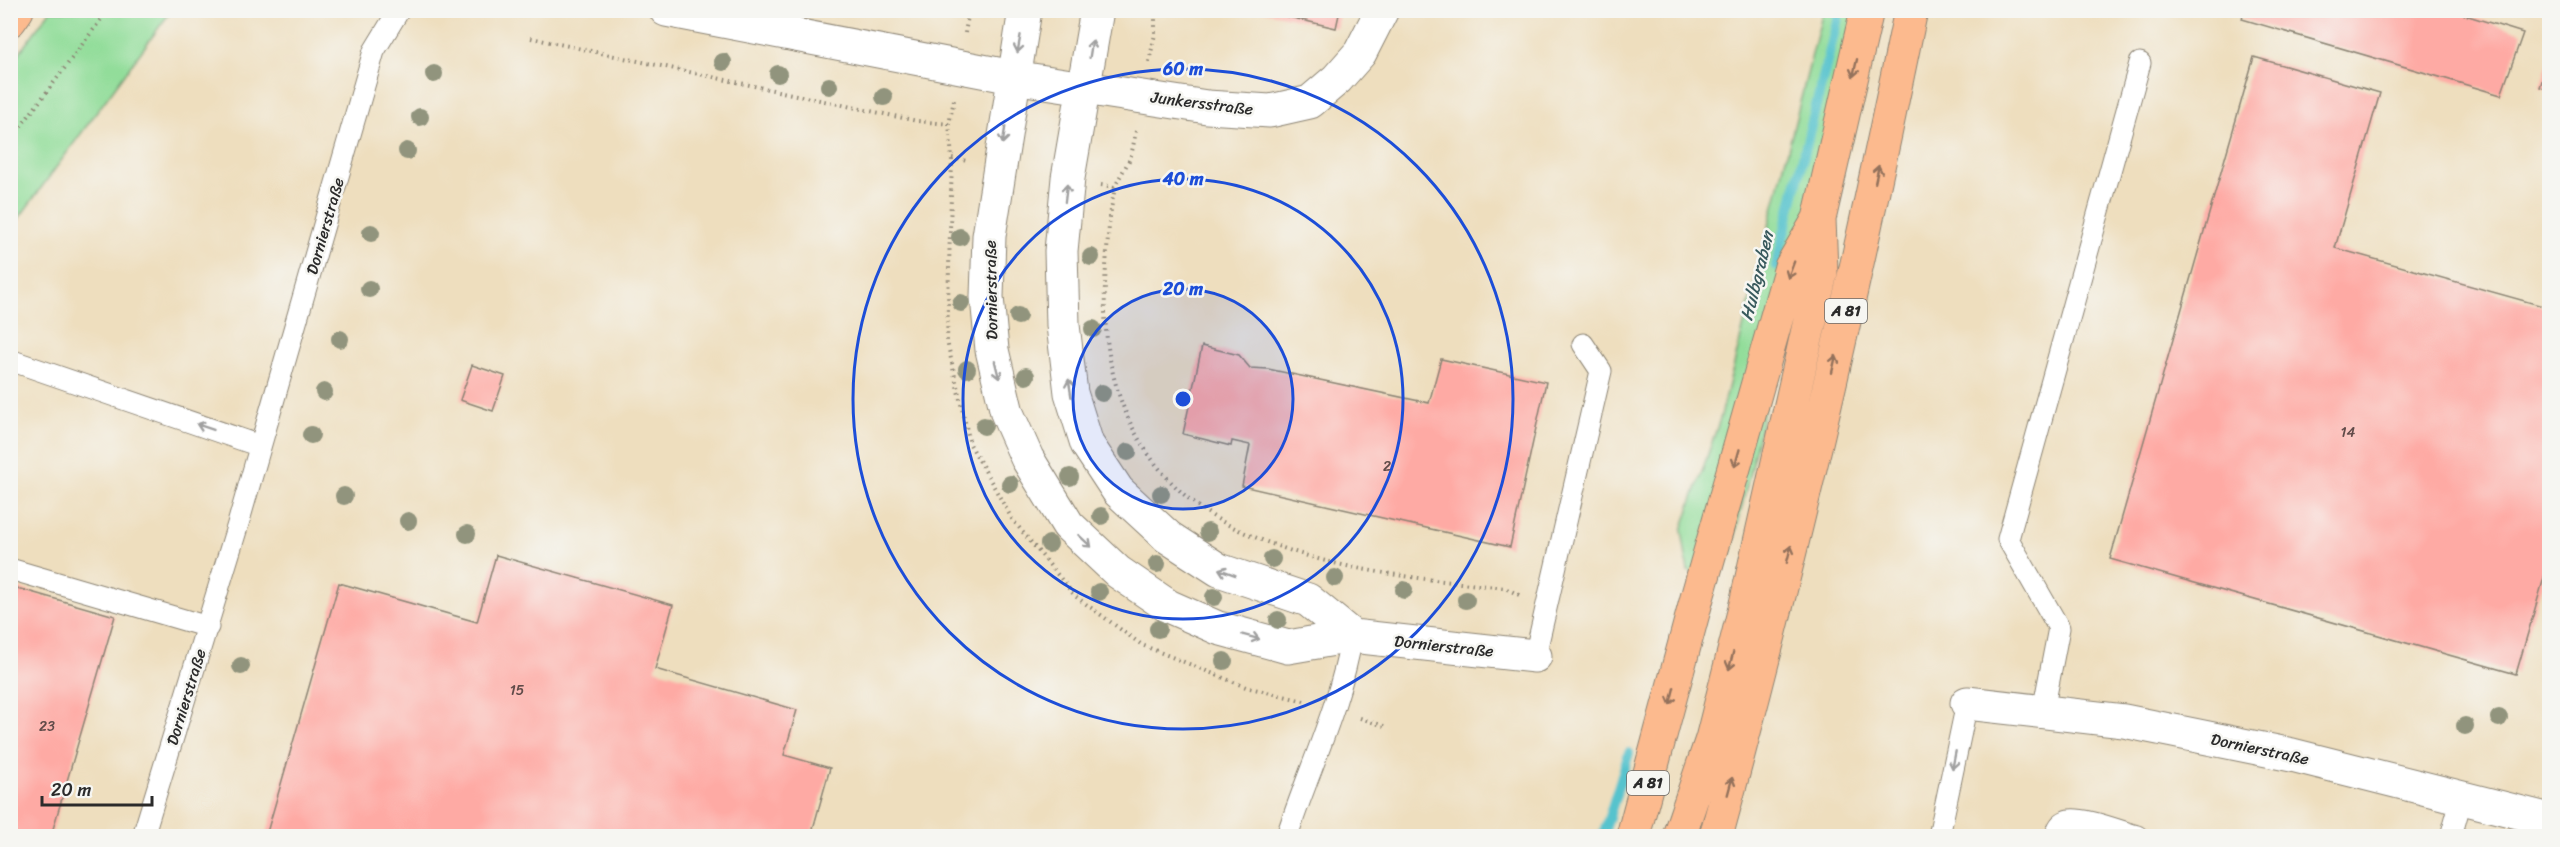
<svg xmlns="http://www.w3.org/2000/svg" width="2560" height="847" viewBox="0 0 2560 847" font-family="Sriracha,sans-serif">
<rect width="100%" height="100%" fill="#f6f6f2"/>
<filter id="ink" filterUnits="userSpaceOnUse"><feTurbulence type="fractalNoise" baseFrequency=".0167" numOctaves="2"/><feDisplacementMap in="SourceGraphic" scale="12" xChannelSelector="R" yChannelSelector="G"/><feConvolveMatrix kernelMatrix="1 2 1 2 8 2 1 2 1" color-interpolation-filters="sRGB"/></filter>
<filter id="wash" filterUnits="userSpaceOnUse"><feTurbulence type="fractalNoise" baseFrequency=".008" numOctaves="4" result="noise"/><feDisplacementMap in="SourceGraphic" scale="24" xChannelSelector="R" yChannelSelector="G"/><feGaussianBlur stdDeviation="1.35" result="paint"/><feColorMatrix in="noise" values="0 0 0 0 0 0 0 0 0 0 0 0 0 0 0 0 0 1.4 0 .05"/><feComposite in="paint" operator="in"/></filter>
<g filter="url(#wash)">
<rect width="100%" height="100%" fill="#eedebe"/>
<path fill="#92dd9a" stroke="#5e8462" stroke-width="1.5" d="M50,11H171L11,229V64Z
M1823,11H1857L1731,554L1713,578L1688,571L1682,530L1721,416Z"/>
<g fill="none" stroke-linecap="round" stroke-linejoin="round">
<path stroke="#56c3cd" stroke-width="10" d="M1776,266L1840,10
M1603,836L1629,753"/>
</g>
<g id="blocks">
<path fill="#feaaa4" d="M1259,10H1340L1336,28Z
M2244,10H2449L2523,33L2501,95L2242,19Z
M2254,57L2380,93L2335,248L2550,308V557L2516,674L2110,559Z
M2550,57V90L2540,87Z
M1202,346L1239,355L1250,368L1268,369L1429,403L1441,359L1546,382L1510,547L1242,486L1250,445L1232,441L1231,446L1183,434Z
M472,365L505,376L493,411L460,400Z
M496,555L673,605L655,669L797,710L784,755L830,768L811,836H266L339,583L477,622Z
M10,586L115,616L51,836H10Z"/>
</g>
</g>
<g filter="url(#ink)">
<use href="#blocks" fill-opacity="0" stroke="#8c8474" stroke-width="1.5"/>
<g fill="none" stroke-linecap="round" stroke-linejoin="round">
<g stroke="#8c8474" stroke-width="23">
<path id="service" d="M10,360L260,446
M10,569L208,627
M1535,656L1601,371L1583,344
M2043,711L2059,628L2008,539L2140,63
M143,836L238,524L374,51L399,10
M1287,836C1309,769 1340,706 1352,636
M1939,836L1967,703
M2056,836C2057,830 2059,824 2066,821C2078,815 2122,832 2137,836
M2451,836L2462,797"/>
</g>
<g stroke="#8c8474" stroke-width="35">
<path id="minor" d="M666,10L1013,77L1207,107L1270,111L1310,102L1337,79L1360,53L1382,10
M1025,10L989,236L987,297L992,350L1007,413L1027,458L1068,525L1118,572L1168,606L1218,628L1288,647L1352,636L1535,656
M1097,10L1068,178L1061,251L1063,325L1071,393L1087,444L1118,491L1168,537L1219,570L1308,600L1352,636
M1967,703L2124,721L2292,755L2550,820"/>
</g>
<g stroke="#8c8474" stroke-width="35">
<path id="primary" d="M10,20L17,10"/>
</g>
<g stroke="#8c8474" stroke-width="35">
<path id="motorway" d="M1633,836L1697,598L1791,267L1819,219
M1679,836L1712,739L1746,604L1821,272L1819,219L1867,10
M1716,836C1791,564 1854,288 1911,10"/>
</g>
<path stroke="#8c8474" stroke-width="4" stroke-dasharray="1.5 4.5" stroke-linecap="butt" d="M965,33L969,10
M531,38L917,121L949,124
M1149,62L1155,34V10
M954,100L949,124L952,158L947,341L970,444L1012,519L1075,596L1142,645L1246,687L1304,701
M1136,131C1134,140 1133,150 1130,158C1126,168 1119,176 1116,186C1110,202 1107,248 1106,267C1099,358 1120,443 1194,503C1219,524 1264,542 1295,552C1361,574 1436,580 1505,588L1519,595
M10,141L108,10
M952,158L967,161
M1101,185L1115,187
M1360,718L1384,726"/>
<use href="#service" stroke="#fff" stroke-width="21"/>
<use href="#minor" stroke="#fff" stroke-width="33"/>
<use href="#primary" stroke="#fcba8e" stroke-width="33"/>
<use href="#motorway" stroke="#fcba8e" stroke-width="33"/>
</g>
<g fill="#91947d">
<circle cx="723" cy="62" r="9"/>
<circle cx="434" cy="74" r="9"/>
<circle cx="778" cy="74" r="9"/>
<circle cx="829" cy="86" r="9"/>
<circle cx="884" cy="97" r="9"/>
<circle cx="420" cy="117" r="9"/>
<circle cx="407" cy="151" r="9"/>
<circle cx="371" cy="233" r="9"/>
<circle cx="960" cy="237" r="9"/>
<circle cx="1091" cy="257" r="9"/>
<circle cx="369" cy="289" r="9"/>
<circle cx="961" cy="303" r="9"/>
<circle cx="1018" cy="316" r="9"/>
<circle cx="1093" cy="329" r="9"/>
<circle cx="340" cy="339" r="9"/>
<circle cx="967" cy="369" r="9"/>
<circle cx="1026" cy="376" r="9"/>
<circle cx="324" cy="392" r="9"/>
<circle cx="1102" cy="393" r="9"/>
<circle cx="984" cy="426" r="9"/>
<circle cx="311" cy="435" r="9"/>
<circle cx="1128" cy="452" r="9"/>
<circle cx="1070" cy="477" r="9"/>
<circle cx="1010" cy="484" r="9"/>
<circle cx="1161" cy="494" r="9"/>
<circle cx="344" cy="496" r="9"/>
<circle cx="1101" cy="516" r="9"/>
<circle cx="408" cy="521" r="9"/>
<circle cx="1208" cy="532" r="9"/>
<circle cx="467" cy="534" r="9"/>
<circle cx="1049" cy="544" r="9"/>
<circle cx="1272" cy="559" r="9"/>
<circle cx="1157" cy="564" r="9"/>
<circle cx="1335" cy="578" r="9"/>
<circle cx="1404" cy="590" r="9"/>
<circle cx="1099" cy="592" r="9"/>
<circle cx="1214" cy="597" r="9"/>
<circle cx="1466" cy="600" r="9"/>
<circle cx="1278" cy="620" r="9"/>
<circle cx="1158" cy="629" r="9"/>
<circle cx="1224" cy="661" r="9"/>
<circle cx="241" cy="666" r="9"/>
<circle cx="2499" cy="718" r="9"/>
<circle cx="2465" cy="726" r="9"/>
</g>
<defs><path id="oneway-shaft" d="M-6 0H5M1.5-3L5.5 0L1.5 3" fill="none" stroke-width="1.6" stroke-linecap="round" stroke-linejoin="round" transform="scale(1.5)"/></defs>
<g stroke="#a0a0a0">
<use href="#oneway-shaft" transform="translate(1019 44) rotate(100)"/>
<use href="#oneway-shaft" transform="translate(1091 49) rotate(-81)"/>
<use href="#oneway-shaft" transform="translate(1004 135) rotate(99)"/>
<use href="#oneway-shaft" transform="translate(1066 193) rotate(-83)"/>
<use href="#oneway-shaft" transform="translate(997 370) rotate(76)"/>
<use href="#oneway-shaft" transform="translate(1070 388) rotate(-99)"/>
<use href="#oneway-shaft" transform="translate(205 427) rotate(-161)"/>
<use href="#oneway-shaft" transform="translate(1085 541) rotate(43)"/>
<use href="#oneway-shaft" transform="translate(1227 572) rotate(-160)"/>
<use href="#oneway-shaft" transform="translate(1251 637) rotate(15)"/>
<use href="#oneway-shaft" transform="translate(1954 760) rotate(101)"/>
</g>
<g stroke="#94725c">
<use href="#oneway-shaft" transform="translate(1855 68) rotate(103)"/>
<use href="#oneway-shaft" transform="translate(1877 174) rotate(-78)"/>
<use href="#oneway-shaft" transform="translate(1791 270) rotate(111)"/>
<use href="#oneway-shaft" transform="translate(1834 364) rotate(-77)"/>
<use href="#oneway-shaft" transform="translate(1737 458) rotate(106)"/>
<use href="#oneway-shaft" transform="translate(1789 554) rotate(-76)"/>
<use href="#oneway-shaft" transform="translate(1731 661) rotate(104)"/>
<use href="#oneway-shaft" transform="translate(1672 696) rotate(104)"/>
<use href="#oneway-shaft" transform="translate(1730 786) rotate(-75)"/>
</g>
</g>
<circle cx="1183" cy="399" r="110" fill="#1d4ed8" fill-opacity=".12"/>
<g fill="none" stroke="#1d4ed8" stroke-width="3">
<circle cx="1183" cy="399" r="110"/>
<circle cx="1183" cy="399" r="220"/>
<circle cx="1183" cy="399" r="330"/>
</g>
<g text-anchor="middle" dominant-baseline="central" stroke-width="5" stroke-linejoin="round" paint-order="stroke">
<g font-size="14" fill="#604b49">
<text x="2348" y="432">14</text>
<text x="1387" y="466">2</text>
<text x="517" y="690">15</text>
<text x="47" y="726">23</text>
</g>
<g fill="#f6f6f2" stroke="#686867" stroke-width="1.5">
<rect x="1825" y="299" width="42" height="24" rx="4.5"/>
<rect x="1627" y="771" width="42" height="24" rx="4.5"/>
</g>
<g font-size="15" font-weight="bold" fill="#2b2b2b">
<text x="1846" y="311">A 81</text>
<text x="1648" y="783">A 81</text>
</g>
<g font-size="16" fill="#2b2b2b" stroke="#f6f6f2">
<text transform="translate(1202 103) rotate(7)">Junkersstraße</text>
<text transform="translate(325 226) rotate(-74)">Dornierstraße</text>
<text transform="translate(991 290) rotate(-91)">Dornierstraße</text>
<text transform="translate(1444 646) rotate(6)">Dornierstraße</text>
<text transform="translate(186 697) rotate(-73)">Dornierstraße</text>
<text transform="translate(2260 749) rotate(12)">Dornierstraße</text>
</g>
<g font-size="18" font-style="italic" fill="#38595c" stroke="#f6f6f2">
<text transform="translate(1757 276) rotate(-76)">Hulbgraben</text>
</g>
</g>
<circle cx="1183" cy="399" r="9" fill="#1d4ed8" stroke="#f6f6f2" stroke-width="3"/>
<g font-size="18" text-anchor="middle" font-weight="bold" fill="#1d4ed8" stroke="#f6f6f2" stroke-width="5" stroke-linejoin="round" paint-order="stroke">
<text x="1183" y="75">60 m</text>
<text x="1183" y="185">40 m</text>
<text x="1183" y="295">20 m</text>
</g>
<rect width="2560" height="847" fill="none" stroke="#f6f6f2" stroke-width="36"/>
<path d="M42 796v9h110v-9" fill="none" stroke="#2b2b2b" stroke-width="3"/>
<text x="51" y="796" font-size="18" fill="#2b2b2b" stroke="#f6f6f2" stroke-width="4.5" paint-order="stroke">20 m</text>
</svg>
